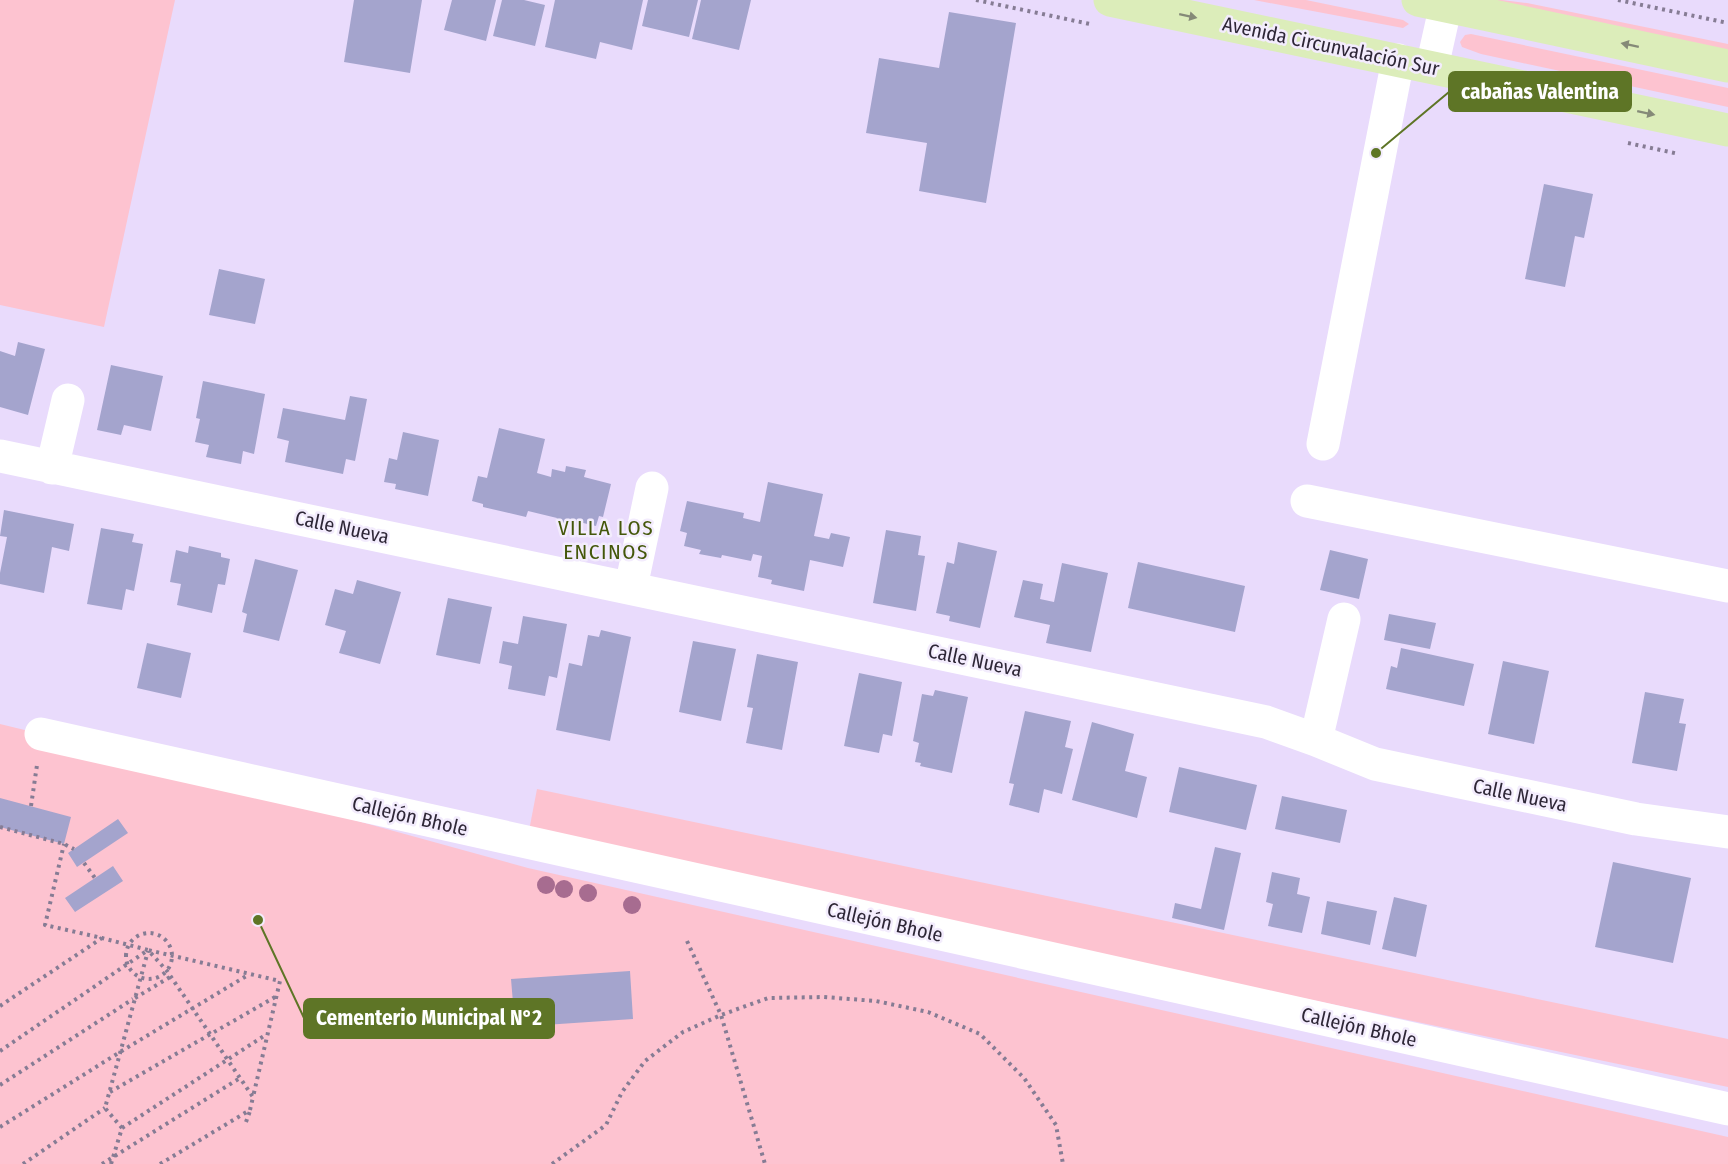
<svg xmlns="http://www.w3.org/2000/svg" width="1728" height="1164" viewBox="0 0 1728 1164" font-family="'Fira Sans Condensed',sans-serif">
<rect width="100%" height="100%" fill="#e9dbfc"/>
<path fill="#fdc3d0" d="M0,0H175L104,327L0,305Z
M1254,0H1306L1403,20L1409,24L1403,28Z
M1480,0H1502L1527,3L1728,44V56Z
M1471,34L1728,88V107L1481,54L1462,47L1460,42L1465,35Z
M0,724L41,734L528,868L1728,1137V1164H0Z
M537,789L1728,1039V1087L528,836Z"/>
<path fill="#a4a4cd" d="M354,0H422L410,73L344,62Z
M452,0H496L486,41L444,30Z
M502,0H524L545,5L535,46L493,36Z
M555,0H643L632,50L600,42L596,59L545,47Z
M648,0H698L689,37L642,26Z
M701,0H751L739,50L692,39Z
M949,12L1016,23L986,203L919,191L927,143L866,133L879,58L939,68Z
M1544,184L1593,194L1584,238L1575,236L1565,287L1525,279Z
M219,269L265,279L255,324L209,315Z
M18,342L45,349L28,415L0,407V351L15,356Z
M111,365L163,376L151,431L124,425L121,435L97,430Z
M203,381L265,394L254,454L243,451L241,464L206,457L209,445L195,442L200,419L196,418Z
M350,396L367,399L355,461L346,459L343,474L285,462L289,441L277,438L283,408L345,420Z
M499,428L545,439L537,473L551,477L552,469L565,472L566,466L586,470L584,477L611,484L603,517L599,516L596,526L579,522L578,527L556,521L557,518L528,511L526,517L483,507V504L472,501L478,476L487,478Z
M403,432L439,440L428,496L395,489L396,484L384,482L389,458L397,460Z
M768,482L823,494L814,536L829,539L831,533L850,537L843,567L810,560L804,591L771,584L772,580L758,577L762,556L753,554L751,561L722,555L721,558L699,554L701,550L684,546L687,533L680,531L687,501L744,513L743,518L760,522Z
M4,510L74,524L69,551L52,547L44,593L0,584V573L7,537L0,536Z
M101,528L134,534L132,542L143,544L134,591L126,589L122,610L87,604Z
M886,530L921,536L918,555L925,556L916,611L873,603Z
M958,542L997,551L980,628L949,621L950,616L936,613L947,562L954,564Z
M189,546L221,553V557L230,559L225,585L218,584L212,613L177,605L181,584L170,582L176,550L188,553Z
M1330,550L1368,559L1359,599L1320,590Z
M255,559L298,570L279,641L243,632L247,614L242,612Z
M1138,562L1245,586L1235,632L1128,608Z
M1062,563L1108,573L1091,652L1046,643L1050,625L1014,617L1023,580L1043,584L1040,599L1054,602Z
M357,580L401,592L380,664L339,653L346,631L325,625L335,589L353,594Z
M448,598L492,607L480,664L436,655Z
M1389,614L1436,623L1430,649L1384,640Z
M523,616L567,624L557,678L549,676L545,696L508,689L512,666L499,663L503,641L518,644Z
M601,630L631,637L610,741L556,730L569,663L582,666L588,635L599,637Z
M693,641L736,649L721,721L679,712Z
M147,643L191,653L181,698L137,688Z
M1401,648L1474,664L1464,706L1386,689L1391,666L1397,668Z
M757,654L798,662L782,750L746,743L753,708L747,707Z
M1503,661L1549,671L1534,744L1488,734Z
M859,673L902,682L892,736L883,734L879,753L844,746Z
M935,690L968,697L952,773L920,766L921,763L915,762L919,743L913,741L922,694L933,696Z
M1645,692L1684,699L1679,723L1686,724L1677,771L1632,763Z
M1025,711L1071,721L1065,747L1073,749L1062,794L1044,789L1039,813L1009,805L1014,784L1009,783Z
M1092,722L1134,734L1125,771L1147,777L1137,818L1072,800Z
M1179,767L1257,785L1246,830L1169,812Z
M1282,796L1347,810L1340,843L1275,829Z
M0,798L71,817L64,844L0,827Z
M118,819L128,833L77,867L68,853Z
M1215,847L1241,853L1224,930L1172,918L1175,903L1201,909Z
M1613,862L1691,878L1673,963L1595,947Z
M113,866L123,881L75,912L65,898Z
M1272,872L1300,878L1297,894L1310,897L1302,933L1268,926L1273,904L1266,902Z
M1394,897L1427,905L1416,957L1382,949Z
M1327,901L1377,911L1370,945L1321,934Z
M630,971L633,1019L515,1027L511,979Z"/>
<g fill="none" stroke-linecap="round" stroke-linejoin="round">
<path stroke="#867c94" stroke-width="4" stroke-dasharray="3 4.5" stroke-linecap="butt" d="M976,0L1090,24
M1618,0L1728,23
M1628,143L1679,154
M31,806L37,765
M0,827L64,844L74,849
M84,863L95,878
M126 956a23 23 0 1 1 46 0a23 23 0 1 1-46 0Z
M687,941L721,1015L765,1164
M135,998L170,977
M0,1006L102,938L45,925L64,844
M0,1051L148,950L280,981L253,1097L167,971L148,950L102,938
M0,1085L133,999
M110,1092L275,997
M246,1122L250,1111
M0,1127L120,1052L248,975
M122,1128L267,1034
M23,1164L105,1108
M102,1164L240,1078
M111,1164L122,1128L105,1108L148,951
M160,1164L250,1110L253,1097
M552,1164L606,1125L622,1092L645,1061L683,1032L721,1015L768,998L824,997L876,1001L928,1012L980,1034L1024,1078L1056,1125L1063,1164"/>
<path stroke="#fff" stroke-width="33" d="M1432,67L1447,0
M1323,444L1398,60
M0,456L1266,722L1316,740L1375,764L1636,819L1728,832
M52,468L68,400
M1307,501L1728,586
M631,587L652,488
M41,734L1728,1109
M1316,740L1344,619"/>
<path stroke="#dcedba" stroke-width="33" d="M1110,0L1728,130
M1418,0L1728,66"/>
</g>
<g fill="#a76c90">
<circle cx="546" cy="885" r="9"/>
<circle cx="564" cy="889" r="9"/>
<circle cx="588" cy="893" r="9"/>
<circle cx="632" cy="905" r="9"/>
</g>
<defs><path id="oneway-solid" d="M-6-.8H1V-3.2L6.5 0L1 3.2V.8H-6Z" transform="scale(1.5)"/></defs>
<g fill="#858a78">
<use href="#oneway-solid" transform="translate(1188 16) rotate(12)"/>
<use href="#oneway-solid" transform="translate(1630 45) rotate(-168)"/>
<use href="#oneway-solid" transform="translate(1646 113) rotate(12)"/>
</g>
<g text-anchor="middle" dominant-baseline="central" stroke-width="5" stroke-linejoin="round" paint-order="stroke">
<g font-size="20" fill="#2e2737" stroke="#f3ecfd">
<text transform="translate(1331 46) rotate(12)">Avenida Circunvalación Sur</text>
<text transform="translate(342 527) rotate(12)">Calle Nueva</text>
<text transform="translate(975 660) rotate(12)">Calle Nueva</text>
<text transform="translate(1520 795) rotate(12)">Calle Nueva</text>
<text transform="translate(410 816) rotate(13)">Callejón Bhole</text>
<text transform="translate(885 922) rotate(13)">Callejón Bhole</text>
<text transform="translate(1359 1027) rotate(13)">Callejón Bhole</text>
</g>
<g font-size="21" letter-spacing="1.5" fill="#44570a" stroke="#f3ecfd">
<text x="606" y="528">VILLA LOS<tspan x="606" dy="24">ENCINOS</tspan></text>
</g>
</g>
<path fill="none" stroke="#5e7526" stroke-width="2" d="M1376 153L1449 92M258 920L304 1018"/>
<g fill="#5e7526" stroke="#f3ecfd" stroke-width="2">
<circle cx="1376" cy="153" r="6"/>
<circle cx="258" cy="920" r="6"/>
</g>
<g fill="#5e7526" stroke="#5e7526" stroke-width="2">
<rect x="1449" y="72" width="182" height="39" rx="6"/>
<rect x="304" y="999" width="250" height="39" rx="6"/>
</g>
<g font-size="21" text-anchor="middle" font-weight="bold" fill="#fff">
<text x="1540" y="99">cabañas Valentina</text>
<text x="429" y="1025">Cementerio Municipal N°2</text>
</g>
</svg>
